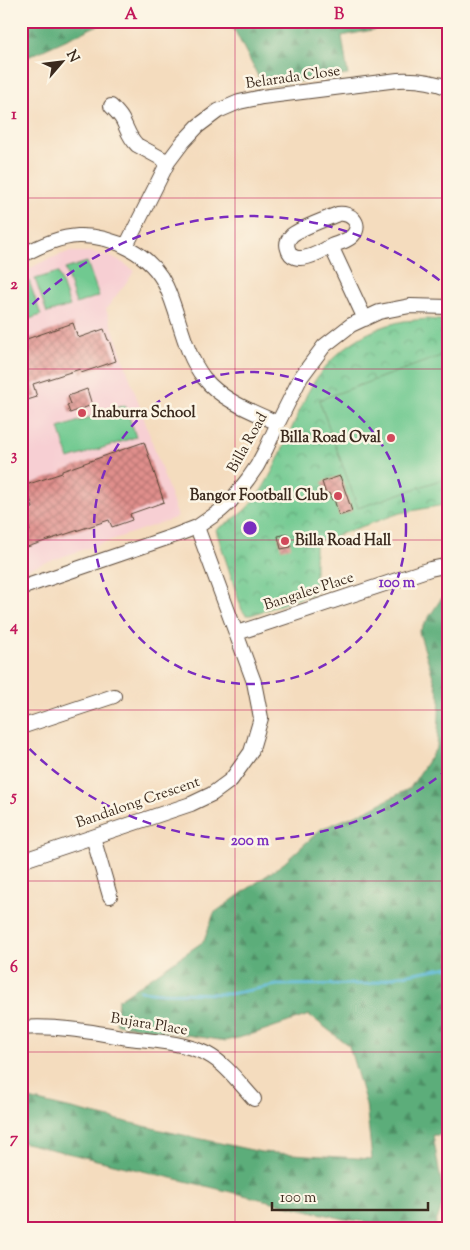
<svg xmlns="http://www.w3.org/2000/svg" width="470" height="1250" viewBox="0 0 470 1250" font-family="'Sorts Mill Goudy',serif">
<defs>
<pattern id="forest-firs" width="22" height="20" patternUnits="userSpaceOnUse" patternTransform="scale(1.25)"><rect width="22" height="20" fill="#5bad7a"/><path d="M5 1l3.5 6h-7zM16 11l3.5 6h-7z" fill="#4c8d63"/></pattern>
<pattern id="park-crowns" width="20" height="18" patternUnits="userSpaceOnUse" patternTransform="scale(1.25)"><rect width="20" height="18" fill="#6fc990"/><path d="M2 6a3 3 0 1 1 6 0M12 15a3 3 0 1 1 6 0" fill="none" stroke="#5ca375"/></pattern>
<pattern id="building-cross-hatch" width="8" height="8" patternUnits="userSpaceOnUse" patternTransform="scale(1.25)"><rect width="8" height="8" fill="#e08f8c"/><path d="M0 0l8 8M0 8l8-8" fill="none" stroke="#b77572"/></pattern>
</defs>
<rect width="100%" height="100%" fill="#fcf5e5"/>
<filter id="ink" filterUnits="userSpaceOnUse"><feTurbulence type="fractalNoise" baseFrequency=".02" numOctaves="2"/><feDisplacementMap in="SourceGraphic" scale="10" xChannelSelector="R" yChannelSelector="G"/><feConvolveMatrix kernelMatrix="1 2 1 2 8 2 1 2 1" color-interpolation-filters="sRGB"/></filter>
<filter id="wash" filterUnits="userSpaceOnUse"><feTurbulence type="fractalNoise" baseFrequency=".0096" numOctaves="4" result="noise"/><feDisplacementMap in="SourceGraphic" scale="20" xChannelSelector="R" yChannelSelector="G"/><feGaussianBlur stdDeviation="1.12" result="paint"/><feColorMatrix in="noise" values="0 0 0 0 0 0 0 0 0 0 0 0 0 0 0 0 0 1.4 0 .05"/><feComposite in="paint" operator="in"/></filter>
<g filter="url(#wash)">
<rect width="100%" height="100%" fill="#f4dcbe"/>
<path fill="#f7cfd3" d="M68,252H91L117,259L135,271L106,309L178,517L21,571V273L46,260Z"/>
<path fill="url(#forest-firs)" stroke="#4b6c4c" d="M21,21H120L96,26L28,57L21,64Z
M211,21H418L342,36L348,75L263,86L234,29Z
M449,594V1135H433L444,1199L434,1229H422L344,1219L21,1142V1097L165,1131L261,1152L372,1159L366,1104L349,1046L309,1015L253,1034L226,1041L116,1024L118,1000L204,941L214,913L284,863L321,829L368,810L410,788L437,747L440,699L419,632L443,596Z"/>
<path fill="url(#park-crowns)" stroke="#557a57" d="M427,319L449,321V504L400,513L315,543V593L251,615H246L242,610L216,530C225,524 236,518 244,511C263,493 274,469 284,446C292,429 299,411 307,394C327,356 362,329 404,321C412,320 420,320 427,319Z"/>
<path fill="#6fc990" stroke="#557a57" d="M87,262L99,296L76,304L65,269Z
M58,272L70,306L47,313L35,279Z
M29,281L41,315L21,322V284Z
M449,353V477L358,508L319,400Z
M125,405L136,437L69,459L59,428Z"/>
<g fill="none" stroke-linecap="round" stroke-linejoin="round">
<path stroke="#58b8d7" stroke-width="3" d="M140,991L162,993L230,994L277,985L370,984L397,976L449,967"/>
</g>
<g id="blocks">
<path fill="url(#building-cross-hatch)" d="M73,323L78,338L104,329L108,340H109L116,361L81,373L80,369L33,384L37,397L21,402V367L27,365L21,348V341Z
M87,389L92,405L70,413L67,405L71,404L68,396Z
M144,442L164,502L130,514L132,520L112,527L109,520L21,549V534L30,531L26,518L27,514L26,510L33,508L26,485L62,473V471Z
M340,476L352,511L339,516L334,499L332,500L329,493L326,494L322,482Z
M288,534L291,547L281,549L278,536Z"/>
</g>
</g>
<g filter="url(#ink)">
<use href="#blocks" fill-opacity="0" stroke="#574536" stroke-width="1"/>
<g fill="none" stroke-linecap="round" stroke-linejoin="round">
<g stroke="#574536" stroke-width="16">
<path id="minor" d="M111,106C115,110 119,114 122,119C128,130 128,136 137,145L168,162
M126,246L168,162L183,142L198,126L218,111L239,102L262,97L398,80C416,79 432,81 449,88
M331,246C338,243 349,241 354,234C362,223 350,212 338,214C326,219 302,227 292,235C288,239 286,244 288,249C293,268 321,252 331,246L365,319
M21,256C37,247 60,237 78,236C113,235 151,254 166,286C180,316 183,351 204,378C221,400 253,412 278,423
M21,588L176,535L197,527L220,511L230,502L248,479L257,466L266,449L278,423L301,377L324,346L351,325L379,312L410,306L449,307
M237,633L430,569L449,565
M21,727L114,696
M93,837L110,896
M21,861L191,804L212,794L231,780L251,752L261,718L254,682L197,527
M21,1028C56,1025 93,1032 128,1038C154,1041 183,1042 207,1054C226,1064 240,1084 254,1099"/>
</g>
<use href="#minor" stroke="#fff" stroke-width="14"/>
</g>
</g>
<path fill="none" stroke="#c2185b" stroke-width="1" stroke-opacity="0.55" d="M235,21V1229M21,198H449M21,369H449M21,540H449M21,710H449M21,881H449M21,1052H449"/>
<g fill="none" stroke="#7b2cbf" stroke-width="2.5" stroke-dasharray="9 6">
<circle cx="250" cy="528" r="156"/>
<path d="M448 769A312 312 0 0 1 22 741M22 315A312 312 0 0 1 448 287"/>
</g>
<g fill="#d1495b" stroke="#fcf5e5" stroke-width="2">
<circle cx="82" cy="413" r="5"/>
<circle cx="391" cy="438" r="5"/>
<circle cx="338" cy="496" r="5"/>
<circle cx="285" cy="541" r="5"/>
</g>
<g text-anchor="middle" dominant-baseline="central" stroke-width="5" stroke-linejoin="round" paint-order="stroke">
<g font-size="15" fill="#3b2a1e" stroke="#fcf5e5">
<text transform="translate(293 78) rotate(-8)">Belarada Close</text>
<text transform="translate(248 443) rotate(-61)">Billa Road</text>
<text transform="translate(309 592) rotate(-18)">Bangalee Place</text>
<text transform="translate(138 803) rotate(-19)">Bandalong Crescent</text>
<text transform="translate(149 1025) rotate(9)">Bujara Place</text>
</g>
<g font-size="15" font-weight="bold" fill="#3b2a1e" stroke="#fcf5e5" text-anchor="start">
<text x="92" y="413">Inaburra School</text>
<text x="381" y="438" text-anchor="end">Billa Road Oval</text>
<text x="328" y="496" text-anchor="end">Bangor Football Club</text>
<text x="295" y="541">Billa Road Hall</text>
</g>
</g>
<circle cx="250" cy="528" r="8" fill="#7b2cbf" stroke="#fcf5e5" stroke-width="2.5"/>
<g font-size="15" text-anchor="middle" font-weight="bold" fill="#7b2cbf" stroke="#fcf5e5" stroke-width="5" stroke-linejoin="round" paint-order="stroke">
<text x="397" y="587">100 m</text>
<text x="250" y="845">200 m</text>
</g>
<rect width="470" height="1250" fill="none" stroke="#fcf5e5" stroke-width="55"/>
<g transform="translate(62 62) rotate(62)" stroke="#fcf5e5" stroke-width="4" paint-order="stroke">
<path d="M0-4L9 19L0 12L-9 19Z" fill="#3b2a1e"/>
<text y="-8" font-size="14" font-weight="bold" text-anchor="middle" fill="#3b2a1e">N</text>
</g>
<path d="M272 1202v8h156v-8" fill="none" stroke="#3b2a1e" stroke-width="2.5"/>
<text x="280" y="1202" font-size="15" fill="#3b2a1e" stroke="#fcf5e5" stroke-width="4" paint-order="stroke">100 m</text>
<rect x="28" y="28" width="414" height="1194" fill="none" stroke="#c2185b" stroke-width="2"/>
<g font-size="16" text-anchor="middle" font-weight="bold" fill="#c2185b">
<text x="131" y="19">A</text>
<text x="339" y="19">B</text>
<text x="14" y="119">1</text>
<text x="14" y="289">2</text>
<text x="14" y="460">3</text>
<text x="14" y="631">4</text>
<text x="14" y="801">5</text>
<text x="14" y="972">6</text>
<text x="14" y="1143">7</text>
</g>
</svg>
